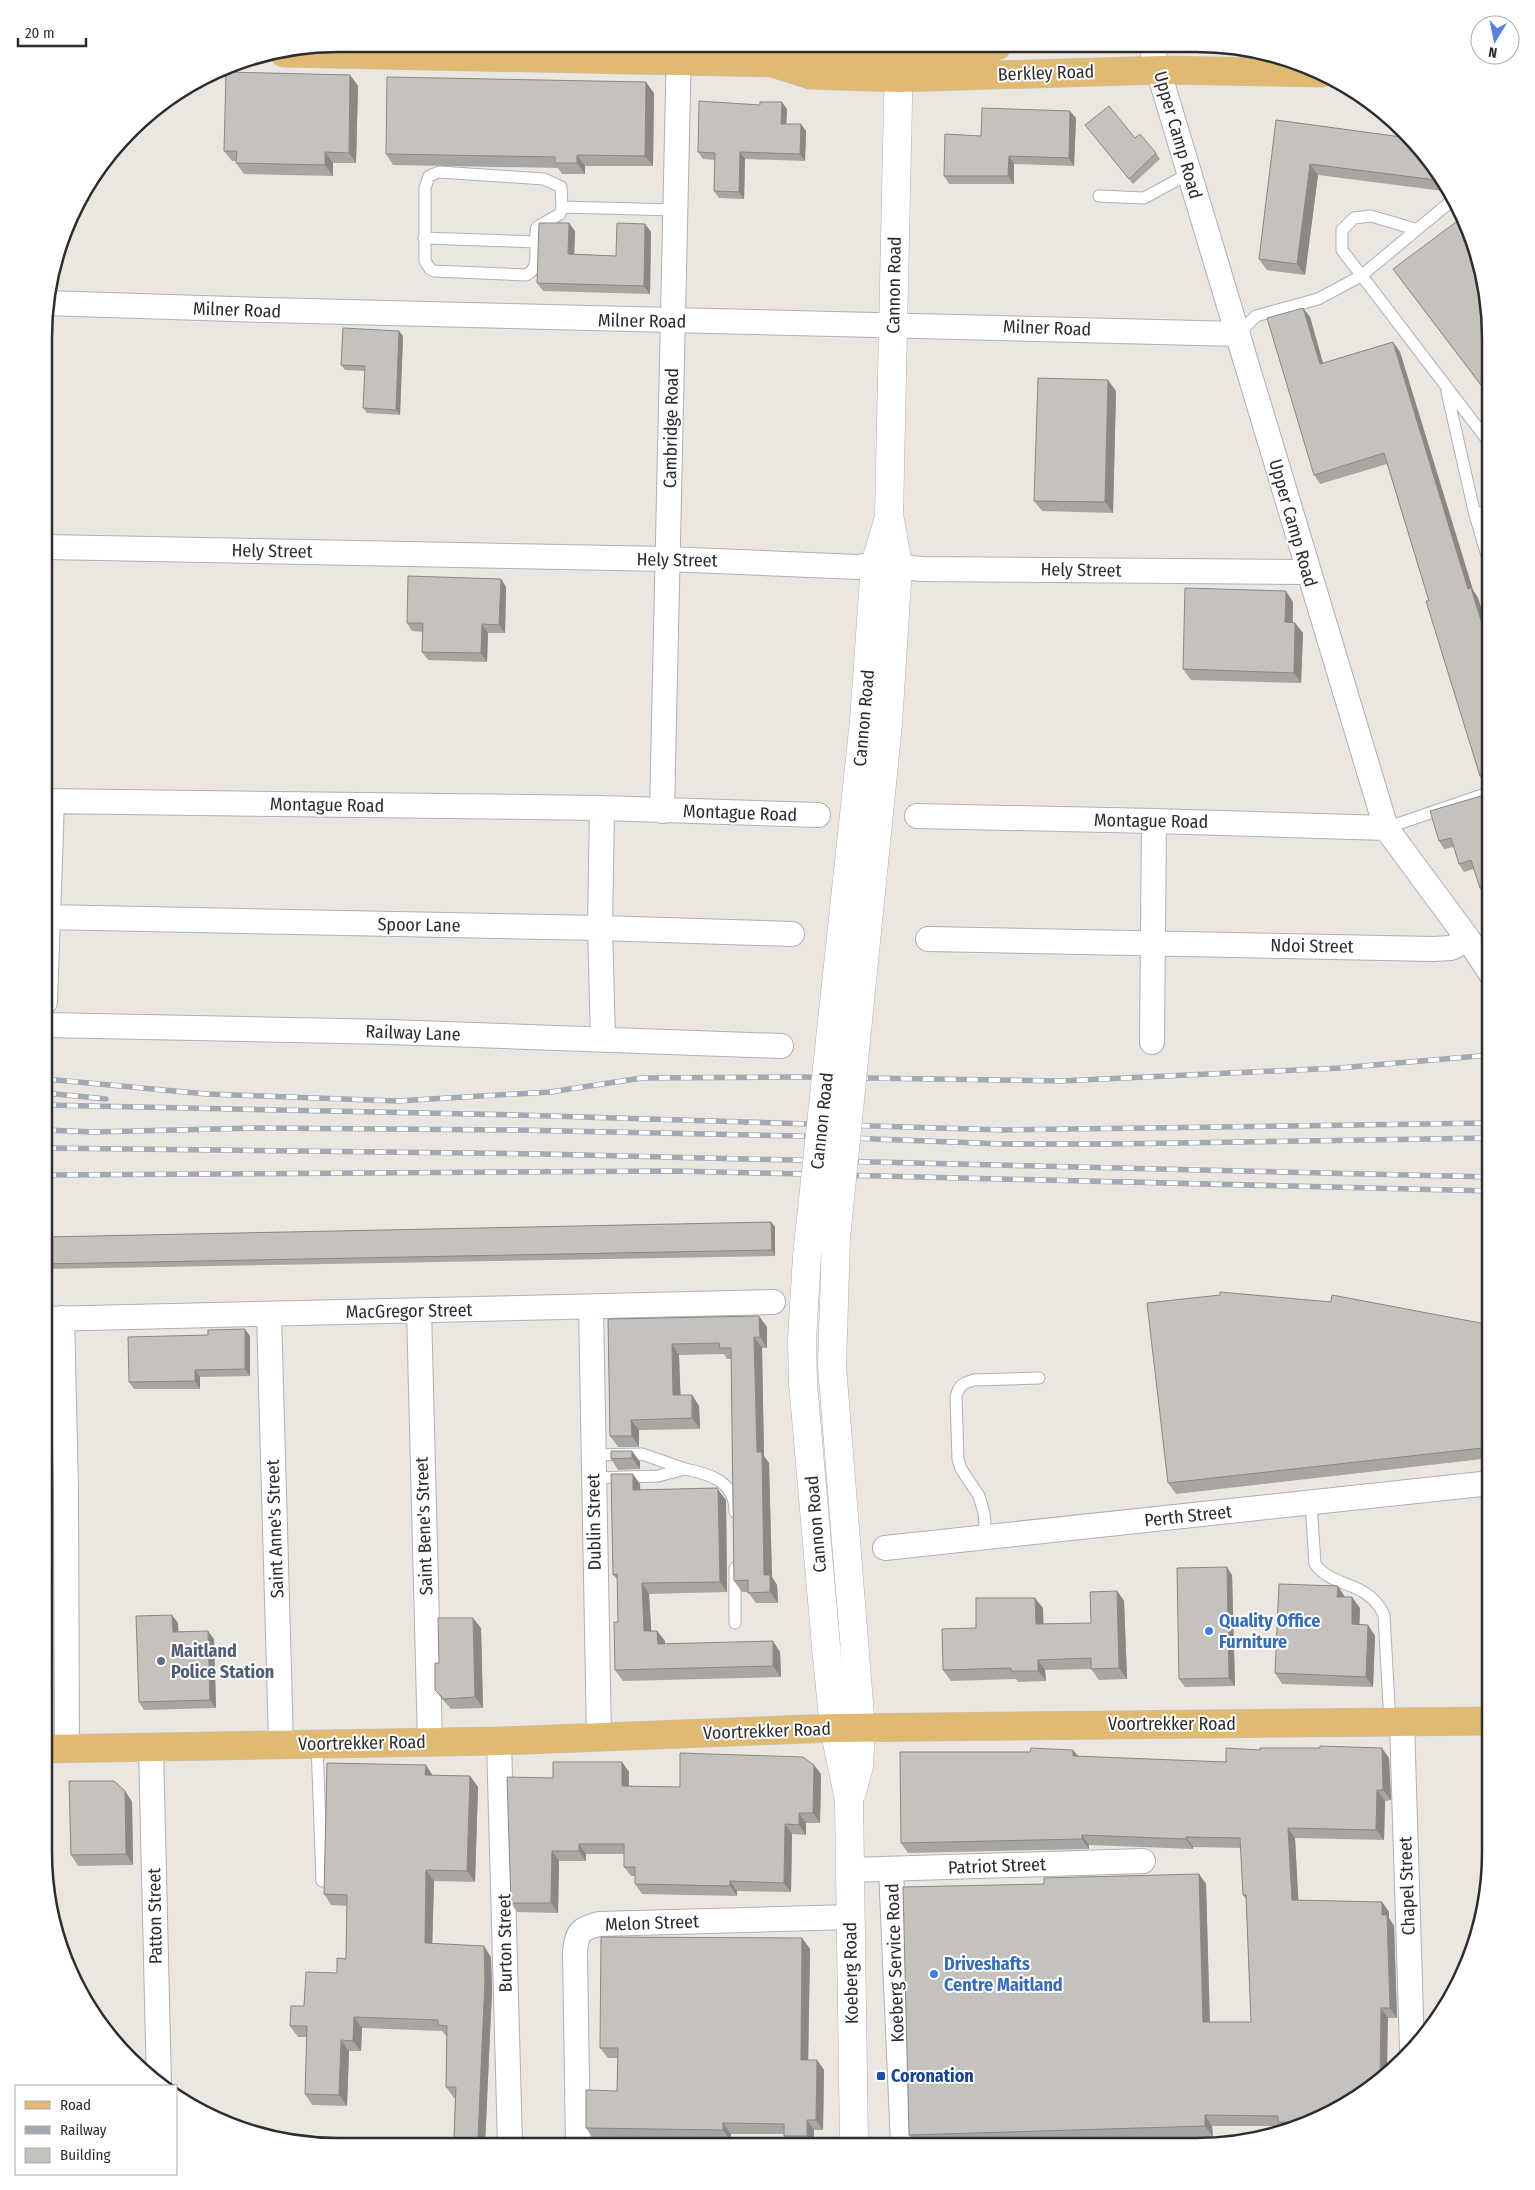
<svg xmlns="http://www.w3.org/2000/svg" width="1535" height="2190" viewBox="0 0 1535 2190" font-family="'Fira Sans Condensed',sans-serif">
<rect width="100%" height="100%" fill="#ece6e1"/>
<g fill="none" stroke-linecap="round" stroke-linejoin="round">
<g stroke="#aeb0b7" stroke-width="13">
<path id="lane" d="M439,172L544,179L561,187L562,207L560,214L537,227C532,242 543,268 526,275L434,271L430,269L425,261V188L429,176Z
M1099,196L1144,198L1190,173
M562,207L675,210
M1415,229L1371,216L1354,218L1342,230V250L1491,445
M424,238L536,242
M1238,334L1256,316L1318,299L1361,276L1455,198
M1447,392L1475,515L1491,509
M1475,515L1491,569
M1386,828L1491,792
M593,1455L642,1454L685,1469L658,1476L593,1478
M685,1469C710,1474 735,1481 735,1512
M1311,1503L1315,1564C1333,1589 1367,1579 1384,1615L1390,1723
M986,1538L984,1513L979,1496L961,1469L958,1459L956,1397C959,1385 963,1383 974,1380L1039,1378
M735,1568V1623
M317,1743L322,1881"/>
</g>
<g stroke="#aeb0b7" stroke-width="26">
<path id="street" d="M1151,46L1386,828L1468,939L1491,974
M46,303C443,317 840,322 1238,334
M46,547L668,559L858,567L875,564L921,569L1307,572
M45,801L602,808L818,815
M602,808L600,928L603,1039
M662,811L679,45
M917,816L1154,821L1386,828
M45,917L600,928L792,934
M928,939L1433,949L1451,948L1468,939
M45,1002L52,801
M45,1025L390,1032L781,1046
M1152,1042L1154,821
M591,1307L599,1738
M419,1310L430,1742
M269,1314L281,1743
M62,1318L66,1490L67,1749
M45,1319L773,1302
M885,1548L1491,1483
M1402,1724L1412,2049
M499,1741L510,2144
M151,1748L159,2085
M850,1870L1143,1861
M891,1870L903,2145
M578,2145L575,1952C577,1932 580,1929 599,1924L850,1917"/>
</g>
<g stroke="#aeb0b7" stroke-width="29">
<path id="secondary" d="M864,721L875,564L888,521
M888,724L898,565L889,515L899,55
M841,1479L861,1728L859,1766L852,1792
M826,1646L834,1728L849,1800L854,2145"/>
</g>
<g stroke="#c4c4c4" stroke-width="29">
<path id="primary" d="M284,53L772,63L810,75L898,78L1160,70L1321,73
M772,63L811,53L917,55L997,46
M44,1749L499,1741L834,1728L1491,1721"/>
</g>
<use href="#lane" stroke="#fff" stroke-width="11"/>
<use href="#street" stroke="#fff" stroke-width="24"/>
<use href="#secondary" stroke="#fff" stroke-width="28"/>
<use href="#primary" stroke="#e0ba72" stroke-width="28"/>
<g stroke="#a4a8b4" stroke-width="5.5">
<path id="rail" d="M45,1079L207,1094L397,1101L550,1092L642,1078L798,1077L1060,1081L1339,1068L1491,1055
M45,1093L106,1099
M45,1105L517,1115L1003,1130L1491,1123
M45,1130L94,1132L258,1128L517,1130L798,1136L1003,1144H1112L1491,1138
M45,1148L542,1154L1491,1177
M45,1175L676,1171L1491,1191"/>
</g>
<use href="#rail" stroke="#fff" stroke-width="4" stroke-dasharray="11" stroke-linecap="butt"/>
<g stroke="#aeb0b7" stroke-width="29" stroke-linecap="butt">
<path id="secondary-bridge" d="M841,1479L832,1366L836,1238L888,724
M826,1646L803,1383L802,1340L807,1256L864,721"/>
</g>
<use href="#secondary-bridge" stroke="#fff" stroke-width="28"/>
</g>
<path fill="#a9a6a2" d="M350,75L358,86L356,163H333V176L244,174L236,163V161H232L224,151Z
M654,93L653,166H585V174H562L558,168L393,165L386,154Z
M787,109L786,124L806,131L805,161L745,159L744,199L719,198L714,191L715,160L703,159L698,152Z
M1076,118L1074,166L1014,164V184H949L944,176L981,136Z
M1276,120L1409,138L1443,191L1318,175L1305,275L1267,270L1259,259Z
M1085,125L1135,138L1156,153L1160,159L1133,184Z
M645,224L651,232L650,294L543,291L537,283L575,231L574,254L616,256Z
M1393,269L1491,338V399L1401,280Z
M1303,308L1310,317L1323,363L1393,342L1400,352L1473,590L1478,598L1491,640V784L1486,786L1480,776L1429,601L1387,464L1320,484L1314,475Z
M403,336L400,415L367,413L363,408L365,371L345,370L341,365Z
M1116,391L1113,513L1042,511L1034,501Z
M501,579L506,587L505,633H488L487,662L428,660L422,652L423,632L412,631L407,623Z
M1293,602V622L1295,623L1303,633L1301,683L1191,680L1183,669Z
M1491,793V895L1485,897L1480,888L1474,869L1464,872L1459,864L1454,847L1444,849L1439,841Z
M771,1222L775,1227V1256L45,1269V1237Z
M1220,1295L1491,1325V1458L1176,1494L1168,1483Z
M759,1316L767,1327V1348H762L764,1456L769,1463L772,1577L777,1585L778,1603H756L748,1592H742L734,1581L731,1359H727L724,1354L679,1355L680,1395H692L699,1406L700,1429L639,1430V1447H618L610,1436L608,1319Z
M250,1336V1376L200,1377V1389H134L129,1382Z
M45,1343L49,1349L50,1401H44Z
M632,1451L640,1462V1469L618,1470L611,1459Z
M640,1484V1490L717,1488L726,1500L727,1592L649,1594L651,1631H657L665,1641V1644L780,1652L781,1677L623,1681L615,1670L618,1622L617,1579L613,1575Z
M1232,1575L1235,1686L1185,1687L1179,1679Z
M1117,1591L1124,1601L1127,1679L1099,1680L1091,1669L1045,1670L1046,1681L1018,1682L1016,1679L951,1681L943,1670L976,1628L1043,1608V1624L1091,1623Z
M1345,1597L1360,1608L1359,1625H1368L1375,1636L1373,1687L1282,1684L1275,1673Z
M178,1623V1632L214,1639L216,1708L144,1710L139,1702Z
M481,1628L483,1708L451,1709L443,1700L435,1690L439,1663Z
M1073,1750L1078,1756L1226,1762L1389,1758L1391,1800L1385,1801L1384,1840L1295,1838L1298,1900L1382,1902L1389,1912V1918L1394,1926L1397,2018H1388L1327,2116L1285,2132L1281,2126H1212L1213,2137L917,2145L909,2135L1044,1884L1199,1874L1206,1884L1210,2022H1251L1246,1899L1243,1895L1241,1848L1193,1847V1849L1089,1845V1849L908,1853L901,1843L1030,1752Z
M622,1762L629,1772V1786L680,1787L821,1774L820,1823H806V1835L792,1834L791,1892L737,1891V1896L642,1894L635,1884V1876H631L624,1867V1854H586V1861H559L558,1913L517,1912L511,1903L553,1778Z
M433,1775L470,1776L478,1787L475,1882L434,1881L432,1944L491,1957L492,1991L485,2144H459L454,2138L455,2098H454L446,2087L447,2036H446L442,2031L362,2028L361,2051H349L347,2106L312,2105L305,2094L307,2037H298L290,2026L304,2006L337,1973L346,1959L347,1906L331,1905L324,1894Z
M125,1791L132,1802L133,1865L78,1866L71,1855Z
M802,1938L810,1949L808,2060H817L824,2070L823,2130H814V2145H791L784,2136V2134H731L730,2140L593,2138L586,2128L617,2091L618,2058H608L600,2048Z"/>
<path fill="#8a8784" d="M350,75L358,86L356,163L349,153Z
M646,82L654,93L653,166L645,156Z
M782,102L787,109L786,131L781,124Z
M1070,111L1076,118L1074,166L1069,158Z
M801,124L806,131L805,161L800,154Z
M325,152L333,163V176L325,165Z
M740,152L745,159L744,199L739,192Z
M577,155L585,166V174L577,163Z
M1009,156L1014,164V184L1008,176Z
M1310,164L1318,175L1305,275L1297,264Z
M1437,170L1444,182L1443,191L1436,180Z
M569,223L575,231L574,262L568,254Z
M645,224L651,232L650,294L644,286Z
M1303,308L1310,317L1326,374L1320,364Z
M399,331L403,336L400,415L396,410Z
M1393,342L1400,352L1473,590L1478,598L1491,640V653L1468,589Z
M1108,380L1116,391L1113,513L1105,502Z
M501,579L506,587L505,633L499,625Z
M1286,591L1293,602L1292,633L1285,622Z
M1295,623L1303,633L1301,683L1294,673Z
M482,624L488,633L487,662L481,653Z
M771,1222L775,1227V1256L772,1250Z
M759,1316L767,1327V1348L760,1337Z
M245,1329L250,1336V1376L245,1369Z
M754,1337L762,1348L764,1456L769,1463L772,1577L777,1585L778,1603L770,1592L764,1575L757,1452Z
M45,1343L49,1349L50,1401L45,1393Z
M672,1344L679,1355L681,1406L673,1395Z
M195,1370L200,1377V1389L195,1381Z
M692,1395L699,1406L700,1429L692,1418Z
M631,1420L639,1430V1447L632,1436Z
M632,1451L640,1462V1469L632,1458Z
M633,1474L640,1484L641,1500L633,1490Z
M718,1490L726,1500L727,1592L720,1582Z
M1227,1567L1232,1575L1235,1686L1229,1678Z
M642,1583L649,1594L652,1642L644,1631Z
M1338,1586L1345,1597H1337Z
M1117,1591L1124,1601L1127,1679L1119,1668Z
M1352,1597L1360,1608L1359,1635L1352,1624Z
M1035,1598L1043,1608L1044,1635L1036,1624Z
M44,1600L46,1704L44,1702Z
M172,1615L178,1623L179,1640L173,1632Z
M473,1618L481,1628L483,1708L475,1697Z
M1368,1625L1375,1636L1373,1687L1366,1677Z
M208,1631L214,1639L216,1708L210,1700Z
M657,1631L665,1641V1654L658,1644Z
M773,1641L780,1652L781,1677L773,1666Z
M1038,1660L1045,1670L1046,1681L1038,1671Z
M1382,1748L1389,1758L1391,1800L1383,1790Z
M1073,1750L1081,1760L1073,1756Z
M622,1762L629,1772V1796L622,1786Z
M426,1765L433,1776L425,1775Z
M814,1765L821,1774L820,1823L813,1813Z
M470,1776L478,1787L475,1882L467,1871Z
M1377,1790L1385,1801L1384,1840L1376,1830Z
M125,1791L132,1802L133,1865L126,1854Z
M799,1813L806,1823V1835L799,1825Z
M785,1824L792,1834L791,1892L784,1883Z
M1288,1828L1295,1838L1299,1911L1292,1900Z
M1082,1835L1089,1845V1849L1082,1839Z
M1186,1837L1193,1847V1849L1186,1839Z
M579,1844L586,1854V1861L579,1851Z
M552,1851L559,1861L558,1913L551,1903Z
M426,1870L434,1881L432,1954L425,1943Z
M1199,1874L1206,1884L1210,2032L1203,2022Z
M730,1881L737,1891V1896L730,1886Z
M1382,1902L1389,1912V1918L1394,1926L1397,2018L1390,2008L1382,1915Z
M802,1938L810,1949L808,2070L801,2060Z
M484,1946L491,1957L492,1991L485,2144H482L478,2138Z
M1381,2008L1388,2018L1387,2076L1380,2080Z
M354,2017L362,2028L361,2051L353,2041Z
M341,2040L349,2051L347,2106L339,2095Z
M817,2060L824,2070L823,2130L816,2120Z
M1205,2115L1212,2126L1213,2137L1205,2126Z
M807,2120L814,2130V2145L807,2136Z
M723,2123L731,2134L730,2140L723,2130Z"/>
<path fill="#c5c1bc" stroke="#8a8784" d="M226,72L350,75L349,153L325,152V165L236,163L237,151H224Z
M387,77L646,82L645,156L577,155V163H555V157L386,154Z
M699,101L760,105V102H782L781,124H801L800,154L740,152L739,192L714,191L715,153L698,152Z
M1109,106L1135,138L1140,134L1156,153L1129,179L1085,125Z
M982,108L1070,111L1069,158L1009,156L1008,176H944L945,134L981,136Z
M1276,120L1409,138L1430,159L1437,170L1436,180L1310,164L1297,264L1259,259Z
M1464,216L1481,262L1491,338V398L1393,269Z
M539,223H569L568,254L616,256L617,223L645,224L644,286L537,283Z
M1303,308L1320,364L1393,342L1468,589L1471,588L1491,653V772L1480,776L1426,601H1429L1384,453L1314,475L1267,318Z
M343,328L399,331L396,410L363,408L365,366L341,365Z
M1038,378L1108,380L1105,502L1034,501Z
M408,576L501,579L499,625L482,624L481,653L422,652L423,623H407Z
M1185,588L1286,591L1285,622L1295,623L1294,673L1183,669Z
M1491,793V894L1489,886L1480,888L1471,860L1459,864L1451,838L1439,841L1430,811Z
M771,1222L772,1250L45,1264V1237Z
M1220,1292L1331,1302L1332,1295L1491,1325V1447L1168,1483L1147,1303L1220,1295Z
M759,1316L760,1337H754L757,1452H762L764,1575H770V1592L748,1593V1580L734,1581L731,1348H720L719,1343L672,1344L673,1395H692V1418L631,1420L632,1436H610L608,1319Z
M245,1329V1369L195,1370V1381L129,1382L128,1337L208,1335V1330Z
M611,1451H632V1458L611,1459Z
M611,1474H633V1490L717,1488L718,1490L720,1582L642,1583L644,1631H657L658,1644L773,1641V1666L615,1670L614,1622H618L617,1574L613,1575Z
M1227,1567L1229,1678L1179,1679L1177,1568Z
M1279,1584L1338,1586L1337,1597H1352V1624L1368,1625L1366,1677L1275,1673Z
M1117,1591L1119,1668L1091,1669V1658L1038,1660V1671H1011V1668L943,1670L942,1629L976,1628V1598H1035L1036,1624L1091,1623L1090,1592Z
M172,1615L173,1632L208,1631L210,1700L139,1702L136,1616Z
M438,1618H473L475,1697L444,1699L435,1690V1663H439Z
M1320,1746L1382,1748L1383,1790H1377L1376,1830L1288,1828L1292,1900L1382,1902V1915H1387L1390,2008H1381L1380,2080L1327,2116L1309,2122H1278V2116L1205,2115V2126L909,2135L903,1887L1044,1884V1878L1199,1874L1203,2022H1251L1246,1895H1243L1240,1838L1186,1837V1839L1082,1835V1839L901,1843L900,1752H1030L1031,1748L1073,1750V1756L1226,1762V1748L1260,1750V1748H1320Z
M680,1753L803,1757L814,1765L813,1813H799V1825L785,1824L784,1883L730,1881V1886L635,1884V1867H624V1844H579V1851H552L551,1903H511L507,1777L553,1778V1762H622V1786L680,1787Z
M327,1763L426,1765L425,1775L470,1776L467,1871L426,1870L425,1943L484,1946L485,1980L478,2138H454L456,2087H446L447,2026L438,2025V2020L354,2017L353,2041L341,2040L339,2095L305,2094L307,2026H290L291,2006H304L306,1972L337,1973V1958L346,1959L347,1895L324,1894Z
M69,1781H114L125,1791L126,1854L71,1855Z
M601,1937L802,1938L801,2060H817L816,2120H807V2136H784V2124L723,2123V2130L586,2128V2090L617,2091L618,2048H600Z"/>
<g fill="#3f7fe0" stroke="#fff" stroke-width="2">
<circle cx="1209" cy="1631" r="5"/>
<circle cx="934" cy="1974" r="5"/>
</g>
<circle fill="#5c6f8a" stroke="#fff" stroke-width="2" cx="161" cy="1661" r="5"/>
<rect fill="#1a4fb4" stroke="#fff" stroke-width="2" x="876" y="2071" width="10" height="10" rx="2.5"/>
<g text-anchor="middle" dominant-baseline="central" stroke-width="4" stroke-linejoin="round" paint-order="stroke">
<g font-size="18" fill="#2d2d2d" stroke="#fff">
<text transform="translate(1046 73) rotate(-2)">Berkley Road</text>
<text transform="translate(1178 135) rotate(74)">Upper Camp Road</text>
<text transform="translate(894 285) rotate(-89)">Cannon Road</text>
<text transform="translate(237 310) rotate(2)">Milner Road</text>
<text transform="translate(642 321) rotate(1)">Milner Road</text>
<text transform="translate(1047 328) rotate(2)">Milner Road</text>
<text transform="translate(671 428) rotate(-89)">Cambridge Road</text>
<text transform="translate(1293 523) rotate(74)">Upper Camp Road</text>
<text transform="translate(272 551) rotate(1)">Hely Street</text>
<text transform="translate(677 560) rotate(1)">Hely Street</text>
<text transform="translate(1081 570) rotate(1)">Hely Street</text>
<text transform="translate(864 718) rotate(-85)">Cannon Road</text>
<text transform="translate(327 805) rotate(1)">Montague Road</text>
<text transform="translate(740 813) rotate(2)">Montague Road</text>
<text transform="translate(1151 821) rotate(1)">Montague Road</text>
<text transform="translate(419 925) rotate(1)">Spoor Lane</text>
<text transform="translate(1312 946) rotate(1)">Ndoi Street</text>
<text transform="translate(413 1033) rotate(2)">Railway Lane</text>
<text transform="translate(822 1121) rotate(-84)">Cannon Road</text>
<text transform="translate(409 1311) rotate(-1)">MacGregor Street</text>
<text transform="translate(1188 1516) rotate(-6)">Perth Street</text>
<text transform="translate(594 1522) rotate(-91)">Dublin Street</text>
<text transform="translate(816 1524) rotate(-95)">Cannon Road</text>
<text transform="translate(424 1526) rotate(-92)">Saint Bene's Street</text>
<text transform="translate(275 1529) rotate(-92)">Saint Anne's Street</text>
<text x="1172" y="1724">Voortrekker Road</text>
<text transform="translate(767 1731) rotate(-2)">Voortrekker Road</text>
<text transform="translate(362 1743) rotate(-1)">Voortrekker Road</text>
<text transform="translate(997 1866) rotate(-2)">Patriot Street</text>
<text transform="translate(1407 1886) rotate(-92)">Chapel Street</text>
<text transform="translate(155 1916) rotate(-91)">Patton Street</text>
<text transform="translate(652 1923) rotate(-2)">Melon Street</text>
<text transform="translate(505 1943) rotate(-91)">Burton Street</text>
<text transform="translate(895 1963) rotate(-92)">Koeberg Service Road</text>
<text transform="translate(851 1973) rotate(-91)">Koeberg Road</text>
</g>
<g font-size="18" font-weight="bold" fill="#366cbe" stroke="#fff" text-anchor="start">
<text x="1219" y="1621">Quality Office<tspan x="1219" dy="21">Furniture</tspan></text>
<text x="944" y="1964">Driveshafts<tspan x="944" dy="21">Centre Maitland</tspan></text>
</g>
<g font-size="18" font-weight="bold" fill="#4e5e75" stroke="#fff" text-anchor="start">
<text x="171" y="1651">Maitland<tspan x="171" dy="21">Police Station</tspan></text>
</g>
<g font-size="18" font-weight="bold" fill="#164399" stroke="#fff" text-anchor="start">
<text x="891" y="2076">Coronation</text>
</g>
</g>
<path d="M0 0H1535V2190H0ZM338 52H1196A286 286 0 0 1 1482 338V1852A286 286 0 0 1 1196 2138H338A286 286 0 0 1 52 1852V338A286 286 0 0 1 338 52Z" fill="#fff" fill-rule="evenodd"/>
<path fill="none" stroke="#2d2d2d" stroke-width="2.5" d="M338 52H1196A286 286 0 0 1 1482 338V1852A286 286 0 0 1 1196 2138H338A286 286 0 0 1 52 1852V338A286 286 0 0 1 338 52Z"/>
<rect x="15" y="2085" width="162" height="90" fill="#ffffff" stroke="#ababab"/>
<rect x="25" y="2101" width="25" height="8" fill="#e0ba72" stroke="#ababab"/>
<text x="60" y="2110" font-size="15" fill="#2d2d2d">Road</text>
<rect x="25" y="2126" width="25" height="8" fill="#a4a8b4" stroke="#ababab"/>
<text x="60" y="2135" font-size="15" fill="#2d2d2d">Railway</text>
<rect x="25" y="2148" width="25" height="15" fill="#c5c1bc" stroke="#ababab"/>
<text x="60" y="2160" font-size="15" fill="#2d2d2d">Building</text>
<g transform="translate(1495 40) rotate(190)"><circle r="24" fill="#ffffff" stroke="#ababab"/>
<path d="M0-4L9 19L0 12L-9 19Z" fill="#5681e4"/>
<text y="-8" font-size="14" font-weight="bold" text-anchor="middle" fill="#2d2d2d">N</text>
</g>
<path d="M18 38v8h68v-8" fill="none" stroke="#2d2d2d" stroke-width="2.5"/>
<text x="25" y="38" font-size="15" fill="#2d2d2d" stroke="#ffffff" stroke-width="4" paint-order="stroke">20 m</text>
</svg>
